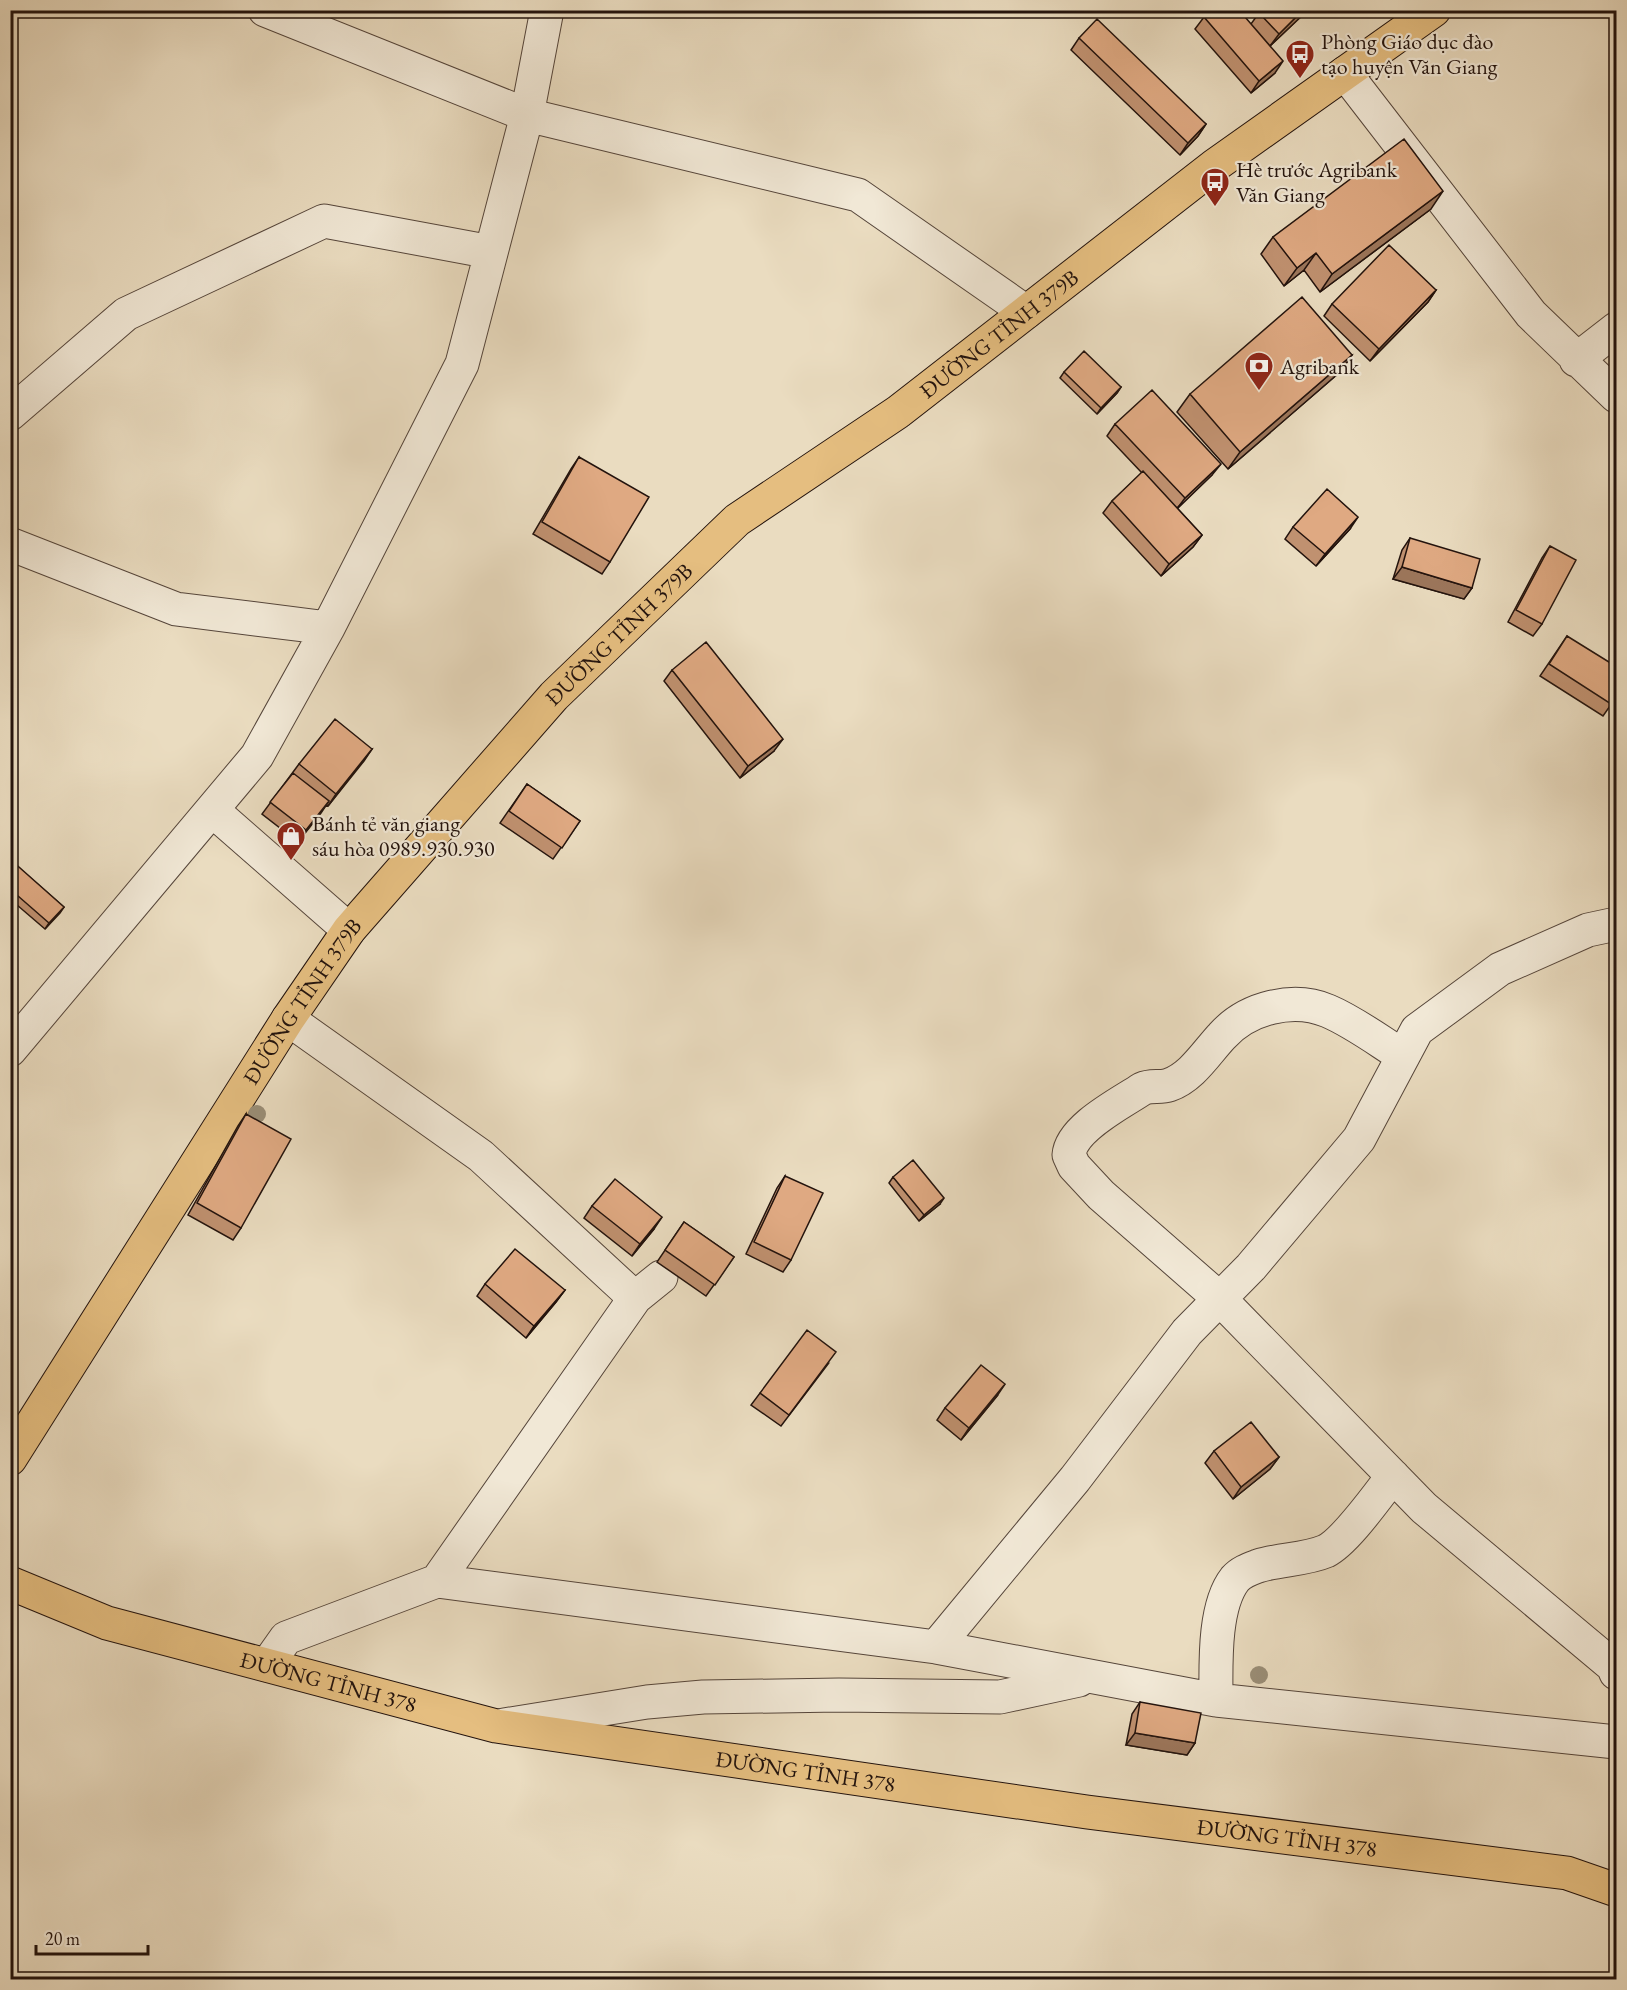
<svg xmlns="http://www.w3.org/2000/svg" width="1627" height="1990" viewBox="0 0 1627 1990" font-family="'EB Garamond',serif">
<rect width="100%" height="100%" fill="#eadcc0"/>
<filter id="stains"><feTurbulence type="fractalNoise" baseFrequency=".00333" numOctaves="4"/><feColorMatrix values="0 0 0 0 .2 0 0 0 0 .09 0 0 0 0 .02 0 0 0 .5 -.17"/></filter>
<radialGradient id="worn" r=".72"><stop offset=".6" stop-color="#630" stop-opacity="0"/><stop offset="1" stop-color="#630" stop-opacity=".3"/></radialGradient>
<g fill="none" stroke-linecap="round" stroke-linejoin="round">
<g stroke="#55453a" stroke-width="35">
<path id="minor" d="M265,10L527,115L858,195L1026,312
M1345,73L1531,314L1616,396
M1576,360L1616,329
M10,414L126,314L324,221L491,252
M10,544L176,609L328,628
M212,810L349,930
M288,1019L481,1156L635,1298
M10,1050L257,756L328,628L462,364L527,115L547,10
M1403,1056C1379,1041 1354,1022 1328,1011C1293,996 1247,1008 1222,1036C1206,1053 1192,1077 1169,1085C1160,1088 1151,1085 1142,1089C1121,1103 1071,1128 1069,1155L1074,1166L1101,1195L1220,1299L1424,1508L1613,1666L1616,1673
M437,1581L635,1298L661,1277
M936,1647L1075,1479L1187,1332L1251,1267L1359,1139L1417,1030L1500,969L1588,930L1616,924
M267,1665L286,1638L437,1581L936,1647L1216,1700L1616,1742
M1216,1700C1216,1667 1213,1607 1235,1579C1241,1572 1250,1569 1258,1566C1280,1559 1305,1560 1326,1551C1346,1541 1378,1495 1393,1476
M504,1725L647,1702L703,1697L839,1695L1000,1697L1079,1680"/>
</g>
<g stroke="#23130d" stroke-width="35">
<g id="primary">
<path id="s1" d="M10,1459L288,1019L349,930L554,696L737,520L898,412L1214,166L1434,10"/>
<path id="s2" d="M10,1583L107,1623L496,1726L1087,1812L1567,1873L1616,1890"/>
</g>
</g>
<use href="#minor" stroke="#f1e8d6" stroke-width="33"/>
<use href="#primary" stroke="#e5be80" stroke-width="33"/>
</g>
<g fill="#9a8e77">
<circle cx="257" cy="1114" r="9"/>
<circle cx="1259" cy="1675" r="9"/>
</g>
<path fill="#c09170" stroke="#23130d" stroke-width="1.5" d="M1308,10L1270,46L1275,73L1251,93L1195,29L1204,17L1251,24L1259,13Z
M1079,38L1206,124L1198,136L1180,155L1071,50Z
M1431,209L1320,292L1304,270L1284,286L1261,254L1273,237Z
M1436,290L1428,302L1370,361L1324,316L1332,304Z
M1352,355L1340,372L1228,469L1177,412L1190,394Z
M1064,372L1121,387L1117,393L1097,414L1060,378Z
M1115,424L1212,475L1177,508L1202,535L1193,547L1161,576L1103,513L1112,501L1142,473L1107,436Z
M579,457L610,562L602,574L533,534L571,469Z
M1293,527L1350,529L1316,566L1285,539Z
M1410,538L1472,588L1464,599L1393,579L1402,550Z
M1550,546L1542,624L1533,636L1508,622L1542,558Z
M1567,636L1617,696L1603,716L1540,676Z
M672,670L774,751L740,778L664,681Z
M372,749L328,806L326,805L298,842L262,814L299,764Z
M527,784L580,821L553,859L500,823Z
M10,860L64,907L45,929L10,899Z
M246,1114L241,1228L233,1240L188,1215L238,1126Z
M785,1176L791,1260L783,1272L746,1254L777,1188Z
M893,1177L940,1204L919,1221L889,1183Z
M592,1206L654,1229L632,1256L584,1218Z
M684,1222L734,1257L706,1296L657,1262Z
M485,1284L565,1290L556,1302L526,1338L477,1296Z
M828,1364L781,1426L751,1405L760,1393Z
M997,1396L961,1440L937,1420L945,1408Z
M1214,1451L1279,1457L1270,1469L1233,1499L1205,1463Z
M1140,1702L1195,1743L1187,1755L1126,1745L1132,1714Z"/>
<path fill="#9c765b" stroke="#23130d" stroke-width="1.5" d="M1303,10H1308L1270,46L1279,34Z
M1283,61L1275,73L1251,93L1259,81Z
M1206,124L1198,136L1180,155L1188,143Z
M1443,191L1431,209L1320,292L1332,274Z
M1316,253L1304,270L1284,286L1297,268Z
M1436,290L1428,302L1370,361L1379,349Z
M1352,355L1340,372L1228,469L1240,452Z
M1121,387L1117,393L1097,414L1101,408Z
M1221,464L1212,475L1176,510L1185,498Z
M1358,517L1350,529L1316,566L1325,554Z
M1202,535L1193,547L1161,576L1169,564Z
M1402,567L1472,588L1464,599L1393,579Z
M783,739L774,751L740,778L748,766Z
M372,749L364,761L328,806L336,794Z
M329,801L321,813L298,842L306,830Z
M64,907L60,913L45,929L49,923Z
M944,1198L940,1204L919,1221L924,1215Z
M662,1217L654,1229L632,1256L640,1244Z
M565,1290L556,1302L526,1338L534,1326Z
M1005,1384L997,1396L961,1440L969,1428Z
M1279,1457L1270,1469L1233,1499L1241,1487Z
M1135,1733L1195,1743L1187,1755L1126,1745Z"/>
<path fill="#dfa982" stroke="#23130d" stroke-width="1.5" d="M1212,10H1239L1283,61L1259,81L1204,17Z
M1261,10H1303L1279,34L1259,13Z
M1097,19L1206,124L1188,143L1079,38Z
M1404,139L1443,191L1332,274L1316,253L1297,268L1273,237Z
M1389,245L1436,290L1379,349L1332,304Z
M1302,297L1352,355L1240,452L1190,394Z
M1084,351L1121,387L1101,408L1064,372Z
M1152,390L1221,464L1185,498L1115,424Z
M579,457L649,497L610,562L542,522Z
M1143,471L1202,535L1169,564L1112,501Z
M1327,489L1358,517L1325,554L1293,527Z
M1410,538L1480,559L1472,588L1402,567Z
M1550,546L1576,560L1542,624L1516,610Z
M1567,636L1617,667V696L1611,704L1549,664Z
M706,642L783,739L748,766L672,670Z
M335,719L372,749L336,794L299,764Z
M293,773L329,801L306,830L270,802Z
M527,784L580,821L562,848L509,811Z
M10,860H11L64,907L49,923L10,889Z
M246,1114L291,1139L241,1228L197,1203Z
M913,1160L944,1198L924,1215L893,1177Z
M785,1176L823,1193L791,1260L754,1242Z
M615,1179L662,1217L640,1244L592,1206Z
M684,1222L734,1257L715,1285L665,1250Z
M515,1249L565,1290L534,1326L485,1284Z
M807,1330L836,1352L789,1415L760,1393Z
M981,1365L1005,1384L969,1428L945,1408Z
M1251,1422L1279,1457L1241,1487L1214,1451Z
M1140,1702L1201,1713L1195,1743L1135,1733Z"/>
<defs>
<g id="bus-pin" transform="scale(1.5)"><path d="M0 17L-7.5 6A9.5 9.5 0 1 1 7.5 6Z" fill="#8f2418" stroke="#f1e8d6"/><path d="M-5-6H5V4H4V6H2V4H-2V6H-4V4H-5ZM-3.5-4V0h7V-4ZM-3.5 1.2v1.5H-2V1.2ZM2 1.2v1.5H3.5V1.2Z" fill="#fff"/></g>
<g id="bank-pin" transform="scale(1.5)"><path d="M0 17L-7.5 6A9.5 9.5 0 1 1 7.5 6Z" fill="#8f2418" stroke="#f1e8d6"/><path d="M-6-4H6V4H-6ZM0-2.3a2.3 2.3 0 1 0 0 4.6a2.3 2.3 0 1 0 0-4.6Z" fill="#fff"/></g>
<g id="shop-pin" transform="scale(1.5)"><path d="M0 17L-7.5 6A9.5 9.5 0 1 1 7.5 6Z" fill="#8f2418" stroke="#f1e8d6"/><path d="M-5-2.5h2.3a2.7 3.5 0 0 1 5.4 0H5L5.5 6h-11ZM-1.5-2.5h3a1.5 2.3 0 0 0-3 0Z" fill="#fff"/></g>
</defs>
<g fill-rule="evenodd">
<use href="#bus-pin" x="1300" y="54"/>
<use href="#bus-pin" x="1215" y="182"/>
<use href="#bank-pin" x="1259" y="366"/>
<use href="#shop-pin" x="291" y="836"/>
</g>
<g text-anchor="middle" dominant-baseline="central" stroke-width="4.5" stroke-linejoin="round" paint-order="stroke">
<g font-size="22" fill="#23130d" stroke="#f1e8d6" text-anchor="start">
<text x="1321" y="41">Phòng Giáo dục đào<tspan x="1321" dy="25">tạo huyện Văn Giang</tspan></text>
<text x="1236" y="169">Hè trước Agribank<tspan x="1236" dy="25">Văn Giang</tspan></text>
<text x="1280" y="366">Agribank</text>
<text x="312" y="823">Bánh tẻ văn giang<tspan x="312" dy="25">sáu hòa 0989.930.930</tspan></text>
</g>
<g font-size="22" fill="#23130d" stroke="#f1e8d6">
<text stroke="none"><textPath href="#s1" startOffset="1515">ĐƯỜNG TỈNH 379B</textPath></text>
<text stroke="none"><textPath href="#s1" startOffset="1029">ĐƯỜNG TỈNH 379B</textPath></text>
<text stroke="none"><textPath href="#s1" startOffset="543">ĐƯỜNG TỈNH 379B</textPath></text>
<text stroke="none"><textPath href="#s2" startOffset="334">ĐƯỜNG TỈNH 378</textPath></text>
<text stroke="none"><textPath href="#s2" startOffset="820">ĐƯỜNG TỈNH 378</textPath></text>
<text stroke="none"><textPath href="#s2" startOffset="1306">ĐƯỜNG TỈNH 378</textPath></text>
</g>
</g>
<rect width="1627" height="1990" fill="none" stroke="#eadcc0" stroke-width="36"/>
<rect x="12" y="12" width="1603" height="1966" fill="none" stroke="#23130d" stroke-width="3"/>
<rect x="18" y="18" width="1591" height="1954" fill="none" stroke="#23130d" stroke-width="1.5"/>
<path d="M36 1945v9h112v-9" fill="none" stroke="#23130d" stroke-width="3"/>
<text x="45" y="1945" font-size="18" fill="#23130d" stroke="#f1e8d6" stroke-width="4.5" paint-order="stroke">20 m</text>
<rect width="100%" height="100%" filter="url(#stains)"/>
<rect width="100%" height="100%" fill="url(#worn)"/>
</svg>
